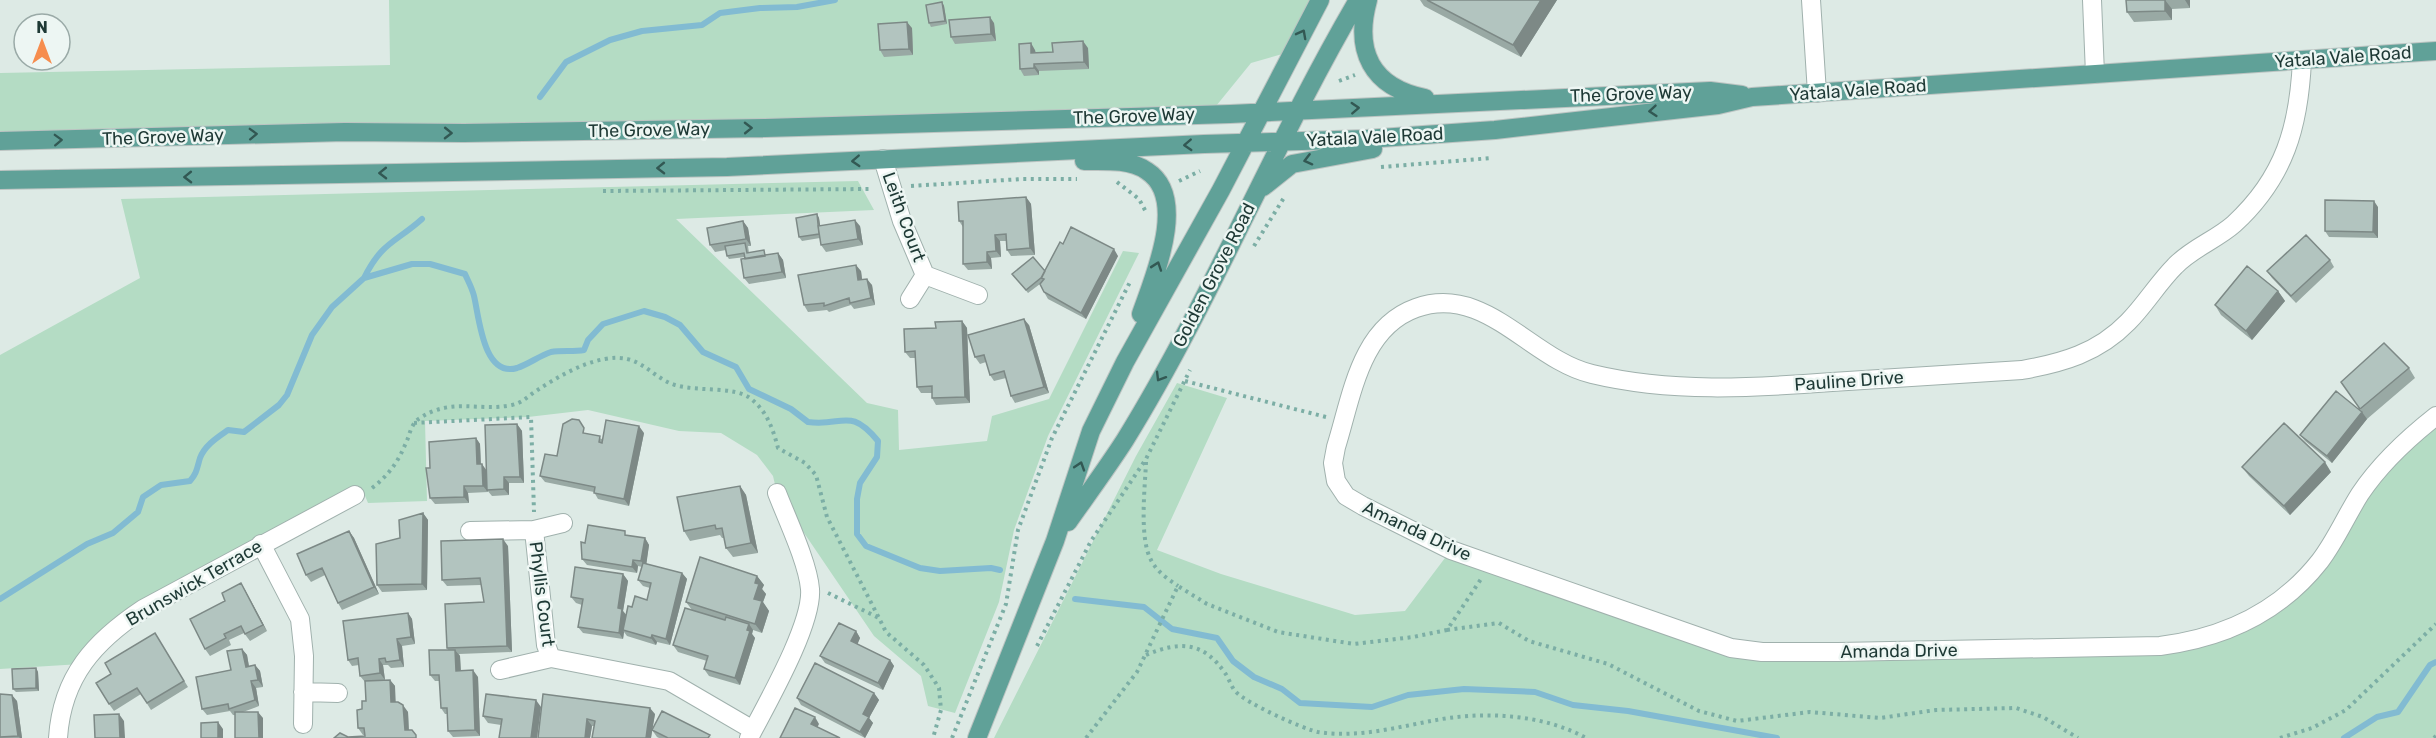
<svg xmlns="http://www.w3.org/2000/svg" width="2436" height="738" viewBox="0 0 2436 738" font-family="Rubik,sans-serif">
<rect width="100%" height="100%" fill="#ddeae5"/>
<path fill="#b4dcc4" d="M389,0H1325L1293,51L1251,63L1212,111L0,141V73L390,65Z
M858,181L874,210L676,219L867,403L898,410L899,450L987,441L992,416L1049,399L1123,251L1139,253L1048,436L1014,530L999,602L955,713L928,706L921,676L874,636L777,493L773,476L757,455L721,433L679,431L588,410L528,417L425,421L427,501L368,503L363,491L143,609L81,664L0,669V355L140,278L121,199Z
M1177,383L1227,398L1157,550L1221,574L1355,615L1405,611L1451,550L1716,644L2185,643L2280,601L2378,470L2436,424V738H994L1136,456Z"/>
<g fill="none" stroke-linecap="round" stroke-linejoin="round">
<path stroke="#82bbd2" stroke-width="6" d="M540,97L566,62L610,40L642,31L702,25L720,13L760,8L797,7L835,0
M364,278C382,242 395,243 422,219
M0,599L87,544L113,533L138,512L143,497L161,485L190,481C197,473 197,468 200,458C205,445 218,437 228,430L244,432L279,405L287,395L312,335L332,307L364,278L412,264H430L465,274C468,281 472,288 474,296C479,316 483,378 517,368C529,364 539,356 551,352C561,350 574,352 584,350L588,340L603,324L644,311L665,317L680,325L703,352L736,367L749,389L791,409L808,422C843,427 849,406 878,441L877,457L860,483L857,499V534L866,546L920,568L940,571L991,568L1000,570
M1075,599L1144,607L1172,629L1217,638L1233,661L1254,677L1282,689L1300,703L1372,707L1408,695L1464,689L1535,692L1573,705L1628,711L1777,738
M2344,738L2377,717L2398,712L2430,665L2436,662"/>
<g stroke="#a0b1ad" stroke-width="20">
<path id="minor" d="M1811,0L1817,93
M2092,0L2095,74
M2302,60C2299,126 2285,177 2234,224C2216,240 2192,248 2175,266C2158,283 2145,305 2128,322C2098,353 2062,363 2022,370C1958,374 1895,378 1832,382C1752,388 1671,393 1592,374C1531,360 1485,283 1416,308C1360,328 1352,396 1336,447L1333,463L1336,481L1346,496L1363,506L1451,550L1731,648L1762,652H1838L2160,646C2223,638 2280,612 2320,561C2336,540 2346,516 2360,494C2380,464 2408,438 2436,416
M883,159L902,221L925,275L978,295
M910,299L925,275
M534,530L563,523
M470,531L534,530L546,645L551,658L669,681L753,730
M261,544L300,619L304,656L303,724
M500,670L551,658
M303,692L338,693
M58,738C62,676 95,641 143,609L355,495
M749,738C766,705 813,624 810,589C808,563 787,519 777,493"/>
</g>
<g stroke="#bcc4c2" stroke-width="20">
<path id="major" d="M1368,0C1354,51 1371,87 1425,98
M0,141L345,132L464,133L765,128L1230,114L1710,91L1742,95
M1084,161C1104,161 1130,159 1147,171C1189,198 1153,279 1141,314
M0,180L727,167L1204,144L1366,139L1495,130L1718,105L1752,97L2436,51
M1263,187L1292,164L1373,149
M1068,522C1087,495 1107,468 1125,440C1212,299 1274,143 1358,0
M977,738L1055,541L1091,431L1125,362L1221,190L1320,0"/>
</g>
<path stroke="#7caea5" stroke-width="4" stroke-dasharray="3 4.5" stroke-linecap="butt" d="M1339,81L1355,75
M1381,167L1492,158
M1179,181L1200,171
M1117,182L1139,199L1146,212
M911,186L1022,179H1077
M603,191L869,189
M1254,246L1285,196
M1185,381L1326,417
M414,423L531,417L534,512
M1146,462C1145,488 1139,538 1151,560C1157,572 1168,579 1178,586
M372,488C387,477 398,462 405,445C410,436 410,424 420,418C452,397 479,412 512,405C522,403 528,396 536,391C556,378 581,363 605,359C640,352 650,377 675,385C699,392 733,386 750,398C767,411 773,429 778,448L805,463L816,475L827,517L879,618
M828,593L879,618L886,632L924,665L939,688L941,710L933,738
M1447,630L1499,623L1529,641L1608,664L1699,711L1737,721L1810,712L1880,718L1936,710L2016,708L2043,717L2078,738
M1037,646L1091,541L1146,459L1190,370
M1146,655C1179,641 1203,641 1225,673C1229,678 1231,687 1236,692C1246,703 1303,729 1318,732C1356,738 1394,728 1431,721C1480,711 1541,713 1586,738
M952,738L1006,604L1018,530L1052,438L1131,280
M1086,738L1137,672L1178,586L1207,604L1278,632L1354,644L1413,637L1447,630L1481,579
M2280,738L2312,728L2346,710L2436,624
M2434,738L2436,736"/>
<use href="#minor" stroke="#fff" stroke-width="18"/>
<use href="#major" stroke="#60a198" stroke-width="18"/>
</g>
<path fill="#99a9a4" d="M1420,0H1557L1521,57L1424,6Z
M2126,0H2190V8L2172,9V20L2134,22L2127,12Z
M942,2L944,6L947,24L931,27L929,23Z
M994,23L996,41L955,44L951,37Z
M912,28L913,55L884,57L880,50Z
M1088,48L1089,69L1039,71V75L1024,76L1020,69L1035,50L1036,53L1053,52Z
M1026,197L1031,204L1035,255L1011,256L1007,250L1006,241H1000L1001,257L991,258L992,269L968,270L963,264V227L959,221Z
M2378,207V238L2329,237L2325,231Z
M817,214L819,218L820,226H860L863,245L826,252L821,245L820,238L802,241L799,237Z
M743,221L748,228L751,246H748L749,253L766,254V255L778,253L783,260L786,278L749,284L744,278L745,257L729,259L727,256L726,250L715,252L710,245Z
M1063,244L1118,256L1086,319L1048,299L1044,292L1040,284L1028,293L1015,277L1045,271Z
M2330,260L2334,267L2296,303L2272,278L2267,271Z
M861,271L862,280L872,285L875,305L854,309L851,305L829,312L827,310L808,312L804,305Z
M2278,291L2285,301L2252,340L2221,315L2215,305Z
M962,321L967,328L970,403L936,405L932,398V393H921L917,387L916,358H910L905,352L936,328Z
M1029,325L1049,393L1015,403L1011,396L1006,378L994,381L990,375L986,362L980,364L975,357Z
M2409,368L2415,378L2367,419L2332,463L2305,441L2300,435L2362,412L2341,382Z
M517,424L522,431L524,483H509V495L492,496L487,490L488,492L468,493L469,503L435,504L430,498V468L476,438L480,444L481,464L486,471Z
M644,433L629,506L598,499L594,492L545,482L540,476L557,456L588,434L602,439Z
M2242,467L2331,472L2290,515L2249,476Z
M740,486L746,495L758,553L733,557L726,548L724,538H722L720,535L690,541L684,531Z
M423,513L428,520L427,590L382,592L377,585L400,538Z
M349,531L354,538L379,594L342,610L338,603L325,575L311,582L306,575Z
M629,536L645,538L649,545L646,564L682,573L687,579L670,645L657,642L656,645L627,636L624,632L623,639L583,633L578,627L582,605L576,603L571,597L623,574L628,581L623,611L626,615L632,607L647,600L650,588L643,586L638,580L642,567L638,566L637,573L587,565L582,559L585,543Z
M508,546L512,652L459,654L460,656L461,671L478,677L480,736L453,737L448,731V714H445L441,708L440,681H435L430,675L448,650L447,648L484,602L481,585L447,586L442,580Z
M757,576L764,585L762,589L766,594L763,602L769,611L762,633L753,630L752,634L755,638L740,685L709,676L704,669L707,661L678,652L673,645L692,610L686,602Z
M245,590L267,631L250,641L244,633L229,640L231,645L210,656L205,649Z
M408,613L412,619L415,644L402,646L404,667L391,668L388,665H383L385,680H390L395,686V702L408,712L409,730L416,735L348,737L365,736V735H363L358,728L362,709L366,701L365,682L360,676L359,665L352,666L348,660Z
M856,631L860,638L857,644L890,660L894,666L883,690L825,663L820,656Z
M159,640L188,687L151,710L141,694L114,711L109,704L111,674Z
M242,649L247,655L249,666L255,665L260,671L263,687L256,688L259,706L243,712L263,718L233,715L230,711L207,715L202,709L231,670Z
M36,668L38,672L39,691L16,692L13,689Z
M874,693L879,700L869,718L873,723L865,738L801,705L797,698Z
M0,694L17,701L22,738H0Z
M543,694L655,714L652,730L712,738H659L657,737L652,730L651,738H592L594,726H592L590,738H538Z
M541,707L537,738H499L501,725L488,723L483,716Z"/>
<path fill="#7d8986" d="M1541,0H1557L1521,57L1513,45Z
M2165,0L2172,9V20L2165,11Z
M2185,0H2190V8Z
M942,2L944,6L947,24L945,21Z
M990,17L994,23L996,41L991,34Z
M907,22L912,28L913,55L909,49Z
M1083,41L1088,48L1089,69L1084,62Z
M1031,43L1035,50L1036,60L1031,53Z
M1034,64L1039,71V75L1034,68Z
M1026,197L1031,204L1035,255L1030,248Z
M2374,201L2378,207V238L2373,232Z
M817,214L819,218L822,237L820,234Z
M855,220L860,226L863,245L858,239Z
M743,221L748,228L751,246L746,239Z
M995,235L1000,241L1001,257L996,251Z
M1114,249L1118,256L1086,319L1081,313Z
M987,252L991,258L992,269L987,262Z
M778,253L783,260L786,278L782,272Z
M856,265L861,271L863,287L858,280Z
M867,279L872,285L875,305L871,298Z
M2278,291L2285,301L2252,340L2246,331Z
M1024,319L1029,325L1049,393L1044,387Z
M962,321L967,328L970,403L965,397Z
M2362,412L2367,419L2332,463L2327,456Z
M517,424L522,431L524,483L520,477Z
M639,426L644,433L629,506L624,499Z
M476,438L480,444L481,471L477,464Z
M2325,462L2331,472L2290,515L2284,506Z
M482,464L487,471L488,492L483,486Z
M504,477L509,483V495L504,489Z
M464,486L468,493L469,503L464,497Z
M740,486L746,495L758,553L751,543Z
M423,513L428,520L427,590L422,584Z
M349,531L354,538L379,594L374,587Z
M645,538L649,545L646,567L641,561Z
M503,539L508,546L512,652L507,646Z
M633,560L638,566L637,573L632,567Z
M682,573L687,579L670,645L666,639Z
M623,574L628,581L623,611L627,616L623,630L624,632L623,639L619,633L618,608Z
M757,576L764,585L762,589L766,594L763,602L769,611L762,633L755,624V583Z
M241,583L245,590L267,631L263,625Z
M408,613L412,619L415,644L411,637Z
M749,624L753,630L752,634L755,638L740,685L735,678Z
M856,631L860,638L856,648L851,641Z
M652,635L657,642L656,645L651,638Z
M397,639L402,646L404,667L400,660Z
M242,649L247,655L250,673L246,667Z
M455,650L460,656L461,677L456,671Z
M379,659L383,665L385,680L380,673Z
M890,660L894,666L883,690L878,683Z
M255,665L260,671L263,687L258,680Z
M36,668L38,672L39,691L36,688Z
M473,670L478,677L480,736L475,730Z
M390,680L395,686L396,708L391,702Z
M251,681L256,688L259,706L255,700Z
M874,693L879,700L869,718L873,723L865,738L860,732L863,714Z
M12,695L17,701L22,738H20L18,736Z
M536,700L541,707L537,738H531Z
M403,705L408,712L409,737L405,730Z
M650,708L655,714L651,738H646Z
M258,712L263,718V738H259Z
M119,714L124,721L125,738H120Z
M815,717L819,724L816,730L811,724Z
M587,719L592,726L590,738H585Z
M218,722L223,729V738H218Z"/>
<path fill="#b2c4bf" stroke="#7d8986" stroke-width="1.5" d="M1427,0H1541L1513,45Z
M2126,0H2165V11L2127,12Z
M942,2L945,21L929,23L926,5Z
M990,17L991,34L951,37L949,20Z
M907,22L909,49L880,50L878,24Z
M1083,41L1084,62L1034,64V68L1020,69L1019,44L1031,43V53L1053,52L1052,43Z
M1026,197L1030,248L1007,250L1006,234L995,235L996,251L987,252V262L963,264V221H959L958,202Z
M2325,200L2374,201L2373,232L2325,231Z
M817,214L819,234L799,237L796,218Z
M855,220L858,239L821,245L818,226Z
M743,221L746,239L710,245L707,228Z
M1071,227L1114,249L1081,313L1044,292L1040,284L1044,279L1041,278L1060,242L1063,244Z
M2306,235L2330,260L2291,296L2267,271Z
M745,243L747,253L764,250L765,256L745,259L744,253L727,256L725,246Z
M778,253L782,272L744,278L741,259Z
M1033,257L1045,271L1042,277L1026,290L1012,274Z
M856,265L858,280L867,279L871,298L850,303L849,298L824,306V303L804,305L798,275Z
M2247,266L2278,291L2246,331L2215,305Z
M1024,319L1044,387L1011,396L1004,371L990,375L984,355L975,357L968,335Z
M962,321L965,397L932,398V386L917,387L915,351L905,352L904,329L936,328L935,322Z
M2384,343L2409,368L2360,409L2341,382Z
M2336,391L2362,412L2327,456L2300,435Z
M572,419L579,420L584,428L583,433L600,436L599,442L602,443L606,420L639,426L624,499L594,493L595,487L540,476L545,454L557,456L563,424Z
M2284,423L2325,462L2284,506L2242,467Z
M517,424L520,477H504V489L487,490L485,425Z
M476,438L477,464H482L483,486H464V497L430,498L426,468H430L429,442Z
M740,486L751,543L726,548L722,528L716,529L715,525L684,531L677,497Z
M423,513L422,584L377,585L376,544L400,538L399,520Z
M588,525L625,531V535L645,538L641,561L633,560L632,567L582,559L581,542L585,543Z
M349,531L374,587L338,603L322,568L306,575L297,554Z
M503,539L507,646L447,648L445,604L484,602L480,578L442,580L441,541Z
M700,557L757,576L755,583L759,584L754,599L762,601L755,624L686,602Z
M643,563L682,573L666,639L652,635L651,638L623,630L628,606L632,607L635,596L647,600L651,583L638,580Z
M575,567L623,574L618,608L622,609L619,633L578,627L583,599L571,597Z
M241,583L263,625L245,634L241,626L224,634L226,638L205,649L190,619L225,601L222,593Z
M685,608L725,620L726,617L749,624L747,630L750,631L735,678L704,669L708,656L673,645Z
M408,613L411,637L397,639L400,660L386,662L385,658L379,659L380,673L360,676L358,658L348,660L343,621Z
M839,623L856,631L851,641L890,660L878,683L820,656Z
M155,633L184,681L147,703L137,688L109,704L96,683L111,674L105,663Z
M242,649L246,667L255,665L258,680L251,681L255,700L229,709L228,704L202,709L196,677L231,670L227,651Z
M429,650H455L456,671L473,670L475,730L448,731L447,708H441L439,675H430Z
M815,663L874,693L863,714L869,717L860,732L797,698Z
M36,668V688L13,689L12,669Z
M390,680L391,702H398L403,705L405,730H412L416,735V738H334L340,733L348,737L365,736L364,728H358L357,710L362,709V701H366L365,681Z
M0,694L12,695L18,736L0,737Z
M486,694L536,700L531,738H499L502,719L483,716Z
M543,694L650,708L646,738H592L595,721L587,719L585,738H538Z
M795,708L815,717L811,724L840,738H780Z
M662,711L710,735L708,738H668L652,730Z
M235,712H258L259,738H235Z
M119,714L120,738H95L94,715Z
M218,722V738H201V723Z"/>
<defs><path id="oneway-chevron" d="M-2-3.5L2.5 0L-2 3.5" fill="none" stroke-width="1.6" stroke-linecap="round" stroke-linejoin="round" transform="scale(1.5)"/></defs>
<g stroke="#325853">
<use href="#oneway-chevron" transform="translate(1302 34) rotate(-62)"/>
<use href="#oneway-chevron" transform="translate(1355 108) rotate(-3)"/>
<use href="#oneway-chevron" transform="translate(1653 111) rotate(175)"/>
<use href="#oneway-chevron" transform="translate(748 128) rotate(-1)"/>
<use href="#oneway-chevron" transform="translate(448 133) rotate(1)"/>
<use href="#oneway-chevron" transform="translate(253 134) rotate(-2)"/>
<use href="#oneway-chevron" transform="translate(58 140) rotate(-2)"/>
<use href="#oneway-chevron" transform="translate(1188 145) rotate(177)"/>
<use href="#oneway-chevron" transform="translate(1308 160) rotate(166)"/>
<use href="#oneway-chevron" transform="translate(856 161) rotate(177)"/>
<use href="#oneway-chevron" transform="translate(661 168) rotate(179)"/>
<use href="#oneway-chevron" transform="translate(383 173) rotate(179)"/>
<use href="#oneway-chevron" transform="translate(188 177) rotate(179)"/>
<use href="#oneway-chevron" transform="translate(1157 266) rotate(-71)"/>
<use href="#oneway-chevron" transform="translate(1160 377) rotate(121)"/>
<use href="#oneway-chevron" transform="translate(1080 466) rotate(-72)"/>
</g>
<g text-anchor="middle" dominant-baseline="central" stroke-width="5" stroke-linejoin="round" paint-order="stroke">
<g font-size="18" fill="#1e3935" stroke="#edf6f3">
<text transform="translate(2343 57) rotate(-4)">Yatala Vale Road</text>
<text transform="translate(1858 90) rotate(-4)">Yatala Vale Road</text>
<text transform="translate(1631 94) rotate(-2)">The Grove Way</text>
<text transform="translate(1134 116) rotate(-2)">The Grove Way</text>
<text transform="translate(649 130) rotate(-1)">The Grove Way</text>
<text transform="translate(163 137) rotate(-2)">The Grove Way</text>
<text transform="translate(1375 137) rotate(-3)">Yatala Vale Road</text>
<text transform="translate(904 217) rotate(70)">Leith Court</text>
<text transform="translate(1214 275) rotate(-63)">Golden Grove Road</text>
<text transform="translate(1849 381) rotate(-4)">Pauline Drive</text>
<text transform="translate(1417 531) rotate(25)">Amanda Drive</text>
<text transform="translate(194 583) rotate(-30)">Brunswick Terrace</text>
<text transform="translate(542 594) rotate(83)">Phyllis Court</text>
<text transform="translate(1899 651) rotate(-1)">Amanda Drive</text>
</g>
</g>
<g transform="translate(42 42)"><circle r="28" fill="#edf6f3" stroke="#9aaaa7" stroke-width="1.5"/>
<path d="M0-4.5L10 22L0 15L-10 22Z" fill="#f68d4e"/>
<text y="-9" font-size="16" font-weight="bold" text-anchor="middle" fill="#1e3935">N</text>
</g>
</svg>
